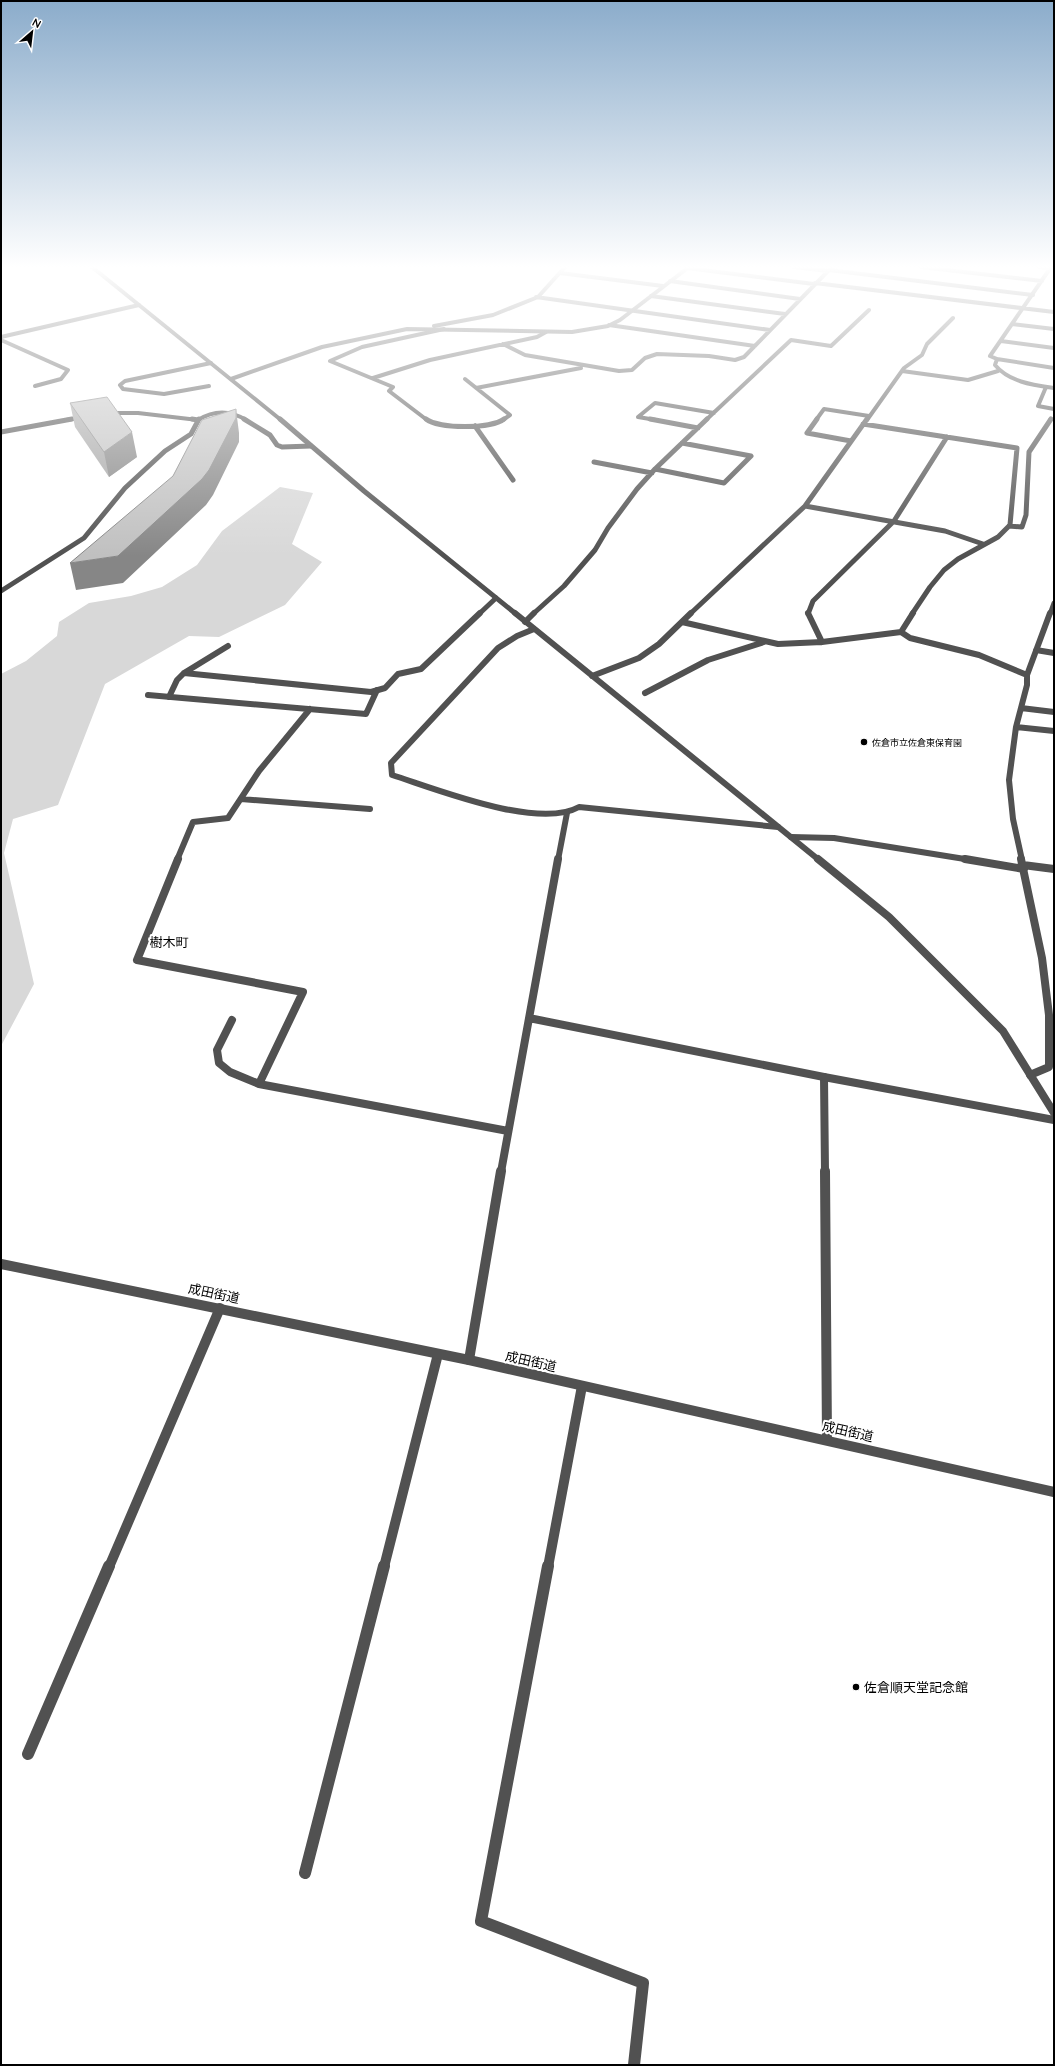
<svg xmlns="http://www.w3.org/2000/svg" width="1055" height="2066" viewBox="0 0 1055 2066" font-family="Quicksand,'Noto Sans JP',sans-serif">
<rect width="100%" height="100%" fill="#fff"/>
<path fill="#d8d8d8" d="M280,487L313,493L292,544L322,562L285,605L219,637L189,636L105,684L58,805L13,819L4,853L34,984L1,1046V674L26,661L57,636L59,622L89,603L131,596L162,587L197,565L222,531Z"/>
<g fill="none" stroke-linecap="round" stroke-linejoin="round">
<path stroke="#515151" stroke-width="5" d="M479,614L496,598"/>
<path stroke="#515151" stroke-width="6" d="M534,629L517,636L498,648L391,763L392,775C436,789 538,830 579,807L778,827
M184,673L371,692L385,688L398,674L421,669L480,613
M169,697L177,680L184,673L228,646"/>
<path stroke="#515151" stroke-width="8" d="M824,1077L825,1172"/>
<path stroke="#515151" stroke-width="10" d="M825,1171L827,1440"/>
<path stroke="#515151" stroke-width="4" d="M794,267L828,271
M921,267L1042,281
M1039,267L1050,268
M1051,267L990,356L997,359L1054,368
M687,268L814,284
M829,270L1033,295
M560,273L663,286
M670,281L800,299
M815,283L1054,312
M651,296L785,314
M536,297L770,330
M1012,324L1054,329
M609,325L755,346
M434,326L493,315L538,297L565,267
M1,337L139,305
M1,340L68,370L61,379L35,386
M1001,341L1054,348
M503,344L525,355L619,371L632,370L645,358L657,354L709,356L735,360L744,357L832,267
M997,359L995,365C1009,382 1033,385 1054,388
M902,371L968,380L998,371
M373,378L430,360L537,337L546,332
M465,379L510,415L503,420
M209,386L164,394L123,389L120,385L125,381L211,363
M1046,387L1038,406L1054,409
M476,388L581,368
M109,413H138L198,420
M66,420L84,417
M198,420C214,410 230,410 246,420
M427,420L389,391L393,387L330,361L362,347L444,329
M656,420L638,417L655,403L714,413
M706,420L791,340L831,346L869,310
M816,420L824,409L869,416
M867,420L904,368L922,355L927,344L953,318
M1050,420L1051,419"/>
<path stroke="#515151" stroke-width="5" d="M192,419L198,420
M244,419L270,435L277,445L282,447L311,446
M426,419C439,429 491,429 504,419
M650,419L698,428
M817,419L807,433L851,441
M863,424L1017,448L1010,525L998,537L958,559L944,570L930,587L912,614
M475,426L513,480
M1,432L72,419
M594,462L652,473
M655,469L724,483L751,456L682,443
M805,506L945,531L983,544
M1009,526L1022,527L1026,515L1029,452L1051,419
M1,591L84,538L125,488L165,451L191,434L199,419
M533,614L564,586L595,550L608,528L637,489L655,469L707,419
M690,614L805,506L867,419
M808,614L813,601L894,521L947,437
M1050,614L1054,603"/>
<path stroke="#515151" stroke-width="6" d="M808,613L822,642
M525,622L534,613
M682,622L778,644L822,642L901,632L913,613
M901,632L910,638L979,655L1027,675V685L1016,727L1009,780L1013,819L1022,860
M1036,650L1054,653
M1027,675L1050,613
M592,676L639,658L659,644L691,613
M645,693L708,660L764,642
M148,695L366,714L377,690
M1021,708L1054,712
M1016,727L1054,731
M241,799L370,809
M791,837L834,838L971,860
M177,860L193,822L228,818L259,771L310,709
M558,860L567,813"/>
<path stroke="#515151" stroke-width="8" d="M178,859L137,960L303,992L259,1084
M965,859L1024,869
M1021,859L1042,958L1049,1015V1067L1030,1075
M1023,865L1054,869
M529,1018L824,1077L1054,1120
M232,1020L217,1050L219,1063L230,1072L259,1084L508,1131
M501,1172L558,859"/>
<path stroke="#515151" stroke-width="10" d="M469,1360L501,1171
M109,1567L220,1308
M384,1567L438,1354
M548,1567L582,1386"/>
<path stroke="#515151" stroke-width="12" d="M548,1566L481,1921L643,1983L634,2065
M28,1754L109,1566
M305,1873L384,1566"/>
<path stroke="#515151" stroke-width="4" d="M92,267L281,420
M231,379L322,347L407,329L572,332L608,326L620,320L689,267"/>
<path stroke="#515151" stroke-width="5" d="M280,419L364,491L516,614"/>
<path stroke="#515151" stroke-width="6" d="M515,613L819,860"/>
<path stroke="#515151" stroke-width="8" d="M818,859L889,917L1003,1031L1054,1113"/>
<path stroke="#515151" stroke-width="10" d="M1,1264L469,1360L1054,1492"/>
</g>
<path fill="#a5a5a5" d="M70,403L137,457L109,477L75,427Z"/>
<path fill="#868686" d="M236,409L239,433V442L213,495L206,505L123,583L76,590L70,563L118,556Z
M132,432L137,457L109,477L104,452Z"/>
<path fill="#c0c0c0" stroke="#868686" d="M107,397L132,432L104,452L70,403Z
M236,409V418L209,470L202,479L118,556L70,563L173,476L202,420Z"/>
<linearGradient id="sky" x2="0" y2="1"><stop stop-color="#8baccb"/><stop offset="0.48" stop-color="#fff"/><stop offset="1" stop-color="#fff" stop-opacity="0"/></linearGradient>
<rect width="1055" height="556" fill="url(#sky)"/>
<g fill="#000" stroke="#fff" stroke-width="1.5">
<circle cx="864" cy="742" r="4"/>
<circle cx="856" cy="1687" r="4"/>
</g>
<g text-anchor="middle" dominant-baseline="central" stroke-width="4" stroke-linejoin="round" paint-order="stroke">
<g font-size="9" fill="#000" stroke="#fff" text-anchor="start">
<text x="872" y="742">佐倉市立佐倉東保育園</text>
</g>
<g font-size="13" fill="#000" stroke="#fff">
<text x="169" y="942">樹木町</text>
</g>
<g font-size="13" fill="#000" stroke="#fff">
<text transform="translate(214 1293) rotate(12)">成田街道</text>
<text transform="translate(531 1361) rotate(13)">成田街道</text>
<text transform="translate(848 1431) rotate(13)">成田街道</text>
</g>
<g font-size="13" fill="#000" stroke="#fff" text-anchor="start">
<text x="864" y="1687">佐倉順天堂記念館</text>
</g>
</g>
<rect width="1055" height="2066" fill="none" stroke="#000000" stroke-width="4"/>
<g transform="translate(32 32) rotate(28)" stroke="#ffffff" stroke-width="3" paint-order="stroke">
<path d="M0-3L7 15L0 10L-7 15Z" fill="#000000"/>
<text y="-6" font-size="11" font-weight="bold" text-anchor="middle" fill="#000000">N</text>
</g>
</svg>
